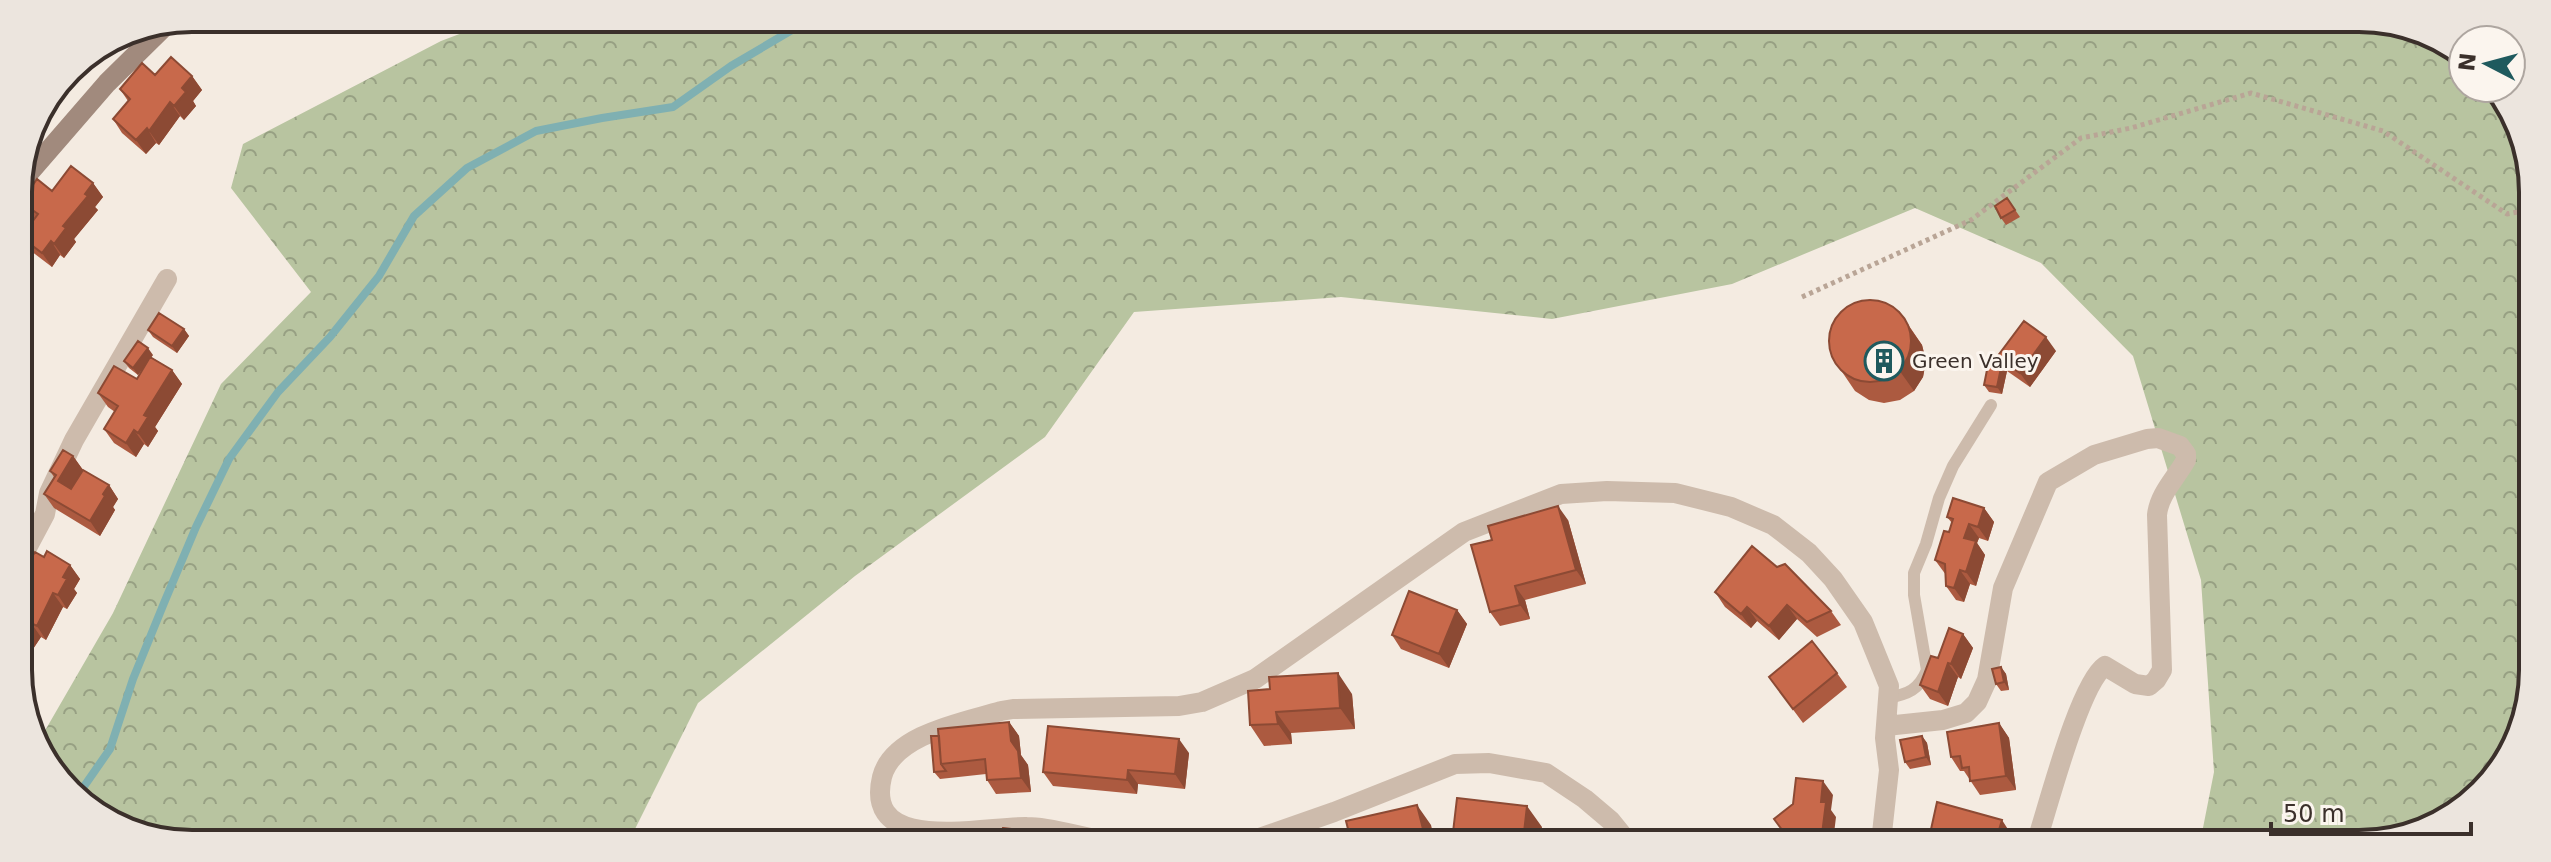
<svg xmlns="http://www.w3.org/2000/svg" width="2551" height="862" viewBox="0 0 2551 862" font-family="'DejaVu Sans',sans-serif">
<defs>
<pattern id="forest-crowns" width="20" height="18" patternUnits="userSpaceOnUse" patternTransform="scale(2)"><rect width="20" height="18" fill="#b8c4a0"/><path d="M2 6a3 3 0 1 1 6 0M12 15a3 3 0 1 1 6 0" fill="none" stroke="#97a083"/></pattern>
</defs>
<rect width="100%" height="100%" fill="#f4ebe1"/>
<path fill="url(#forest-crowns)" d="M499,19L2405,24L2463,60V88H2495L2530,158L2527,716L2465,808L2370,844L2200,843L2214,772L2201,580L2133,356L2041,263L1915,208L1732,284L1552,319L1341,297L1134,312L1045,437L855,576L698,703L630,839L146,838L61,785L39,741L113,613L221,384L311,292L231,188L243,144L441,41Z"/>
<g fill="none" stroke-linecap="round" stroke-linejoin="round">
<path stroke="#7fb0b2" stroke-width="8" d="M78,795L110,749L133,679L164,603L196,527L229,459L278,392L330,337L379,276L414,216L467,168L536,131L602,118L673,107L731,66L809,20"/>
<path stroke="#b9a596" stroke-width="5" stroke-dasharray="4 4" stroke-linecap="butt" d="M1802,297L1971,220L2081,138L2131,128L2251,93L2383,131L2507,214L2529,210"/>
<path stroke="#cdbbac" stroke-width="12" d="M1888,698C1908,694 1919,690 1927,670L1914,595V573L1926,544L1939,498L1953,466L1991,405"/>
<path stroke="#cdbbac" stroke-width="20" d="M20,561L45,514L49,493L74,440L167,279
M1886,726L1943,720L1966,713L1977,702L1987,680L2003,588L2048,482L2094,455L2147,439L2158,438L2180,446L2186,454V460C2176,478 2159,494 2157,515L2162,670L2156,680L2149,686L2135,684L2105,666C2080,683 2049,803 2038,837
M1100,840C1076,836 1051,827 1027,827C984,826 863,856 882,777C893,734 965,722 1001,711L1013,709L1179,706L1202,702L1255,679L1464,532L1561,494L1607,491L1675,493L1731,507L1773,525L1809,553L1833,579L1863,622L1889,686L1885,738L1889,770L1881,842
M1251,841L1334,812L1455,764L1489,763L1546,773L1585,799L1611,821L1628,842"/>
<path stroke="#a18a7d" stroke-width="20" d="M18,188L29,173L107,83L168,23"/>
</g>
<path fill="#ac5a40" d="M66,73L71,80L51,95Z
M155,75L192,76L202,90L193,101L196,106L184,120L180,116L159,145L156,143L146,154L122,133L113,119L128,101L120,89Z
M93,183L103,197L95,207L98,210L74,239L76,242L64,258L60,255L52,267L31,251L21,237L35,219L31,216L21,202L52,191Z
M2007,198L2020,217L2006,225L2001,218Z
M1899,311L1922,345L1926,361L1923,377L1914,391L1900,400L1884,403L1869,400L1855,391L1832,357Z
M184,329L189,336L177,353L153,337L148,330Z
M2056,351L2030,387L2007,371L2002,394L1989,392L1984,385L2001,362L1997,357Z
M153,355L151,357L172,370L182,384L155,427L158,431L148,447L144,444L136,457L114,443L104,429L115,412L108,407L98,393L137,379L144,367L138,375L129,368L124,361Z
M73,456L83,470L109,485L118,499L113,507L115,510L100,536L54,508L44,494L54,477L50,471Z
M1984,508L1994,522L1988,541L1979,538L1977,543L1985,555L1976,586L1970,584L1964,602L1956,600L1946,586V575L1935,560L1949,532L1952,523L1947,517Z
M1568,520L1586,584L1525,600L1530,619L1500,626L1490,612Z
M44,557L70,565L80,579L74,589L77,593L67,609L63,607L46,640L41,637L33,649L21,641V594L29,579L23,571Z
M1777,567L1831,611L1841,625L1817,637L1797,619L1779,640L1757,621L1751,628L1725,607L1715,592Z
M1457,610L1467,624L1449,668L1401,649L1392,635Z
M1963,634L1973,648L1961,679L1958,677L1948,706L1930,699L1920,685L1938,658Z
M2001,667L2006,674L2009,690L2001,691L1996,684Z
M1837,673L1847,687L1803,723L1769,677Z
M1248,691L1352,694L1355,729L1291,733L1292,744L1264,746L1250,725Z
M1009,722L1019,736L1021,755L1028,765L1031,792L996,794L987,780L986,774L940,779L934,772L939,736Z
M1999,723L2009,738L2016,790L1980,795L1964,771H1960L1951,757Z
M1922,736L1927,743L1931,765L1910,769L1905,762Z
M1189,753L1185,789L1138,784L1137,794L1053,786L1043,772Z"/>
<path fill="#8c4a34" d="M192,76L202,90L193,101L196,106L184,120L174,106L182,88Z
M170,102L180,116L159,145L149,131Z
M147,128L156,143L146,154L136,140Z
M93,183L103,197L95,207L98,210L74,239L76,242L64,258L54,244L63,226Z
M51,241L60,255L52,267L42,253Z
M19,295L27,306L24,311L31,321L23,337L19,332Z
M1908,325L1922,345L1926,361L1923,377L1914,391L1899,370Z
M184,329L189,336L177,353L172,346Z
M2046,337L2056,351L2030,387L2020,373Z
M148,348L153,355L138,375L133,368Z
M2002,363L2007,371L2002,394L1997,387Z
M172,370L182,384L155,427L158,431L148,447L138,433L144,415Z
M134,430L144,444L136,457L126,443Z
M73,456L83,470L68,495L58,481Z
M109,485L118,499L113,507L115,510L100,536L90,521L103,494Z
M1558,506L1568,520L1586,584L1576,570Z
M1984,508L1994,522L1988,541L1978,527Z
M1969,524L1979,538L1977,543L1985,555L1976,586L1966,572L1964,538Z
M70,565L80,579L74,589L77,593L67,609L58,595L63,577Z
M1960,570L1970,584L1964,602L1954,588Z
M1515,586L1525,600L1530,619L1520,605Z
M53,593L63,607L46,640L37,626Z
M1787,605L1797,619L1779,640L1769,626Z
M1747,607L1757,621L1751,628L1741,614Z
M1457,610L1467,624L1449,668L1439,654Z
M31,623L41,637L33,649L23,635Z
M1963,634L1973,648L1961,679L1951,664Z
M1948,663L1958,677L1948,706L1938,692Z
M2001,667L2006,674L2009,690L2004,682Z
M1338,673L1352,694L1355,729L1340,708Z
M1276,712L1291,733L1292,744L1278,724Z
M1009,722L1019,736L1021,755L1011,741Z
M1999,723L2009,738L2016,790L2006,776Z
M1922,736L1927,743L1931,765L1926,757Z
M1179,739L1189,753L1185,789L1175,774Z
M1018,751L1028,765L1031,792L1021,778Z
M1128,770L1138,784L1137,794L1127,780Z
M1823,781L1833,795L1831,810L1836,817L1833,842H1821V802Z
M1417,805L1431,825L1435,841H1426Z
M1527,806L1542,827L1540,842L1523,841Z
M2002,820L2011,834L2009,843H1995Z
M1021,830L1029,840H1020Z"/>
<path fill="#c8694b" stroke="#8c4a34" stroke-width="2" d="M171,57L192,76L182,88L186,92L174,106L170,102L149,131L147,128L136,140L113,119L130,99L120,89L142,63L155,75Z
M71,166L93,183L85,194L88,196L63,226L66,228L54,244L51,241L42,253L21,237L38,214L21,202L37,179L52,191Z
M2007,198L2015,210L2001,218L1995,206Z
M1829 341a41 41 0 1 1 82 0a41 41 0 1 1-82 0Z
M159,313L184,329L172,346L148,330Z
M2024,321L2046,337L2020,373L1997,357Z
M138,341L148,348L133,368L124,361Z
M150,357L172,370L144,415L148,417L138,433L134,430L126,443L104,429L118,406L98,393L114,366L137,379Z
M1989,360L2002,363L1997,387L1984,385Z
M63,450L73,456L58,481L71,489L83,470L109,485L103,494L105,496L90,521L44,494L56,475L50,471Z
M1953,498L1984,508L1978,527L1969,524L1964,538L1976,541L1966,572L1960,570L1954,588L1946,586L1945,564L1935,560L1944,531L1949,532L1953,519L1947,517Z
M1558,506L1576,570L1515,586L1520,605L1490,612L1471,545L1492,540L1488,526Z
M1752,546L1777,567L1785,564L1831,611L1807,622L1787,605L1769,626L1747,607L1741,614L1715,592Z
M47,551L70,565L63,577L67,579L58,595L53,593L37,626L31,623L23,635L21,633V594L31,576L23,571L35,552L44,557Z
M1409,591L1457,610L1439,654L1392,635Z
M1949,628L1963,634L1951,664L1948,663L1938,692L1920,685L1931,656L1938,658Z
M1812,641L1837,673L1793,709L1769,677Z
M2001,667L2004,682L1996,684L1992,669Z
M1338,673L1340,708L1276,712L1278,724L1250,725L1248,691L1270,689L1269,677Z
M1009,722L1011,741L1018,751L1021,778L987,780L985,759L941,764L938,729Z
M1999,723L2006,776L1970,781L1969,767L1962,768L1960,756L1951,757L1947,732Z
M1048,726L1179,739L1175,774L1128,770L1127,780L1043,772Z
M931,736H939L941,764L946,771L934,772Z
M1922,736L1926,757L1905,762L1900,740Z
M1796,778L1823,781L1821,802H1826L1821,842H1791L1774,819L1793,804Z
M1457,798L1527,806L1523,841H1452Z
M1937,802L2002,820L1995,843H1928Z
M1417,805L1426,841H1351L1346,821Z
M1003,828L1021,830L1020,840H1002Z"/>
<defs>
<g id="building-ring" transform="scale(2)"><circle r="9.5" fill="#fbf5ee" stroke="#1f5a5e" stroke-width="1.5"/><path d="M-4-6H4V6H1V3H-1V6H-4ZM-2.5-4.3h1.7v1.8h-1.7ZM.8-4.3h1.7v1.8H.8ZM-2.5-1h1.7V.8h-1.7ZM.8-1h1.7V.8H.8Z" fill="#1f5a5e"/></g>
</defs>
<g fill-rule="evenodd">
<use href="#building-ring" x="1884" y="361"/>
</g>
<g text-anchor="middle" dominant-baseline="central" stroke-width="6" stroke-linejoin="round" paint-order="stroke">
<g font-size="20" fill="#3b302b" stroke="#fbf5ee" text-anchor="start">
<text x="1912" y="361">Green Valley</text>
</g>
</g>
<path d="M0 0H2551V862H0ZM192 32H2359A160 160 0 0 1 2519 192V670A160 160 0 0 1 2359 830H192A160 160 0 0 1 32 670V192A160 160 0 0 1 192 32Z" fill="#ece5de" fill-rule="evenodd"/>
<path fill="none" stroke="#3b302b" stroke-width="4" d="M192 32H2359A160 160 0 0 1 2519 192V670A160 160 0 0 1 2359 830H192A160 160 0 0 1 32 670V192A160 160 0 0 1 192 32Z"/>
<g transform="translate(2487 64) rotate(276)"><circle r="38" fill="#fbf5ee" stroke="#aea6a0" stroke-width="2"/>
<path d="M0-6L14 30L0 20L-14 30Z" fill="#1f5a5e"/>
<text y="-12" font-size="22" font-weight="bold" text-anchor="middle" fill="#3b302b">N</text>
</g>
<path d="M2271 822v12h200v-12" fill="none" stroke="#3b302b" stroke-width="4"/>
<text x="2283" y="822" font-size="24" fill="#3b302b" stroke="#fbf5ee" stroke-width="6" paint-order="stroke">50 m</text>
</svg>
